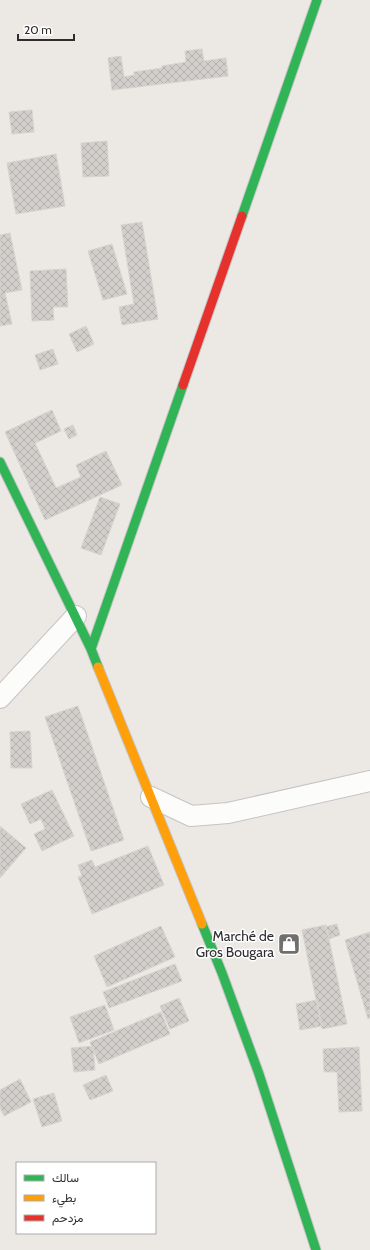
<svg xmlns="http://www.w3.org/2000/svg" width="370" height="1250" viewBox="0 0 370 1250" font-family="Cabin,Vazirmatn,sans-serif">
<defs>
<pattern id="building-cross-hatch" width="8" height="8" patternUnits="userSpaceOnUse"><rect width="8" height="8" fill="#d1cecb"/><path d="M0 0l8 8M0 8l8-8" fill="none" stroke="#b4b1af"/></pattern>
</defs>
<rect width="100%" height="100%" fill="#ece8e4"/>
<path fill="url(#building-cross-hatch)" stroke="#d7d4d0" d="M202,49L204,61L226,58L228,76L112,90L108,58L121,56L124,77L134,75V72L162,68V66L186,62L185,51Z
M32,110L34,132L12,134L9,112Z
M107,141L109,176L83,177L81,143Z
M56,154L65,206L16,214L7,163Z
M142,222L158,319L122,325L119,307L134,304L121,225Z
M10,233L22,290L5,293L12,324L0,326V235Z
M112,244L127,294L103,300L88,251Z
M66,269L68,307H53L54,320L32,321L30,271Z
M86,326L94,344L77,352L69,334Z
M53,349L58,364L40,370L35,355Z
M52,410L61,431L35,443L56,488L81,477L76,465L106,451L122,485L45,520L5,432Z
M73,425L77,435L69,439L64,429Z
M100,497L120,504L101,555L81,548Z
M78,706L124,840L91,851L45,717Z
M30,731L32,768H11L10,732Z
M52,790L74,836L42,851L34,834L45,829L41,819L30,824L21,804Z
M0,826L26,848L0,878Z
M148,846L164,885L92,914L78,877L82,876L78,865L92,860L95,867Z
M337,924L340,935L329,939L325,927Z
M326,925L347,1024L322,1029L302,930Z
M161,926L175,957L107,987L94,956Z
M370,932V1018L368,1019L345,940Z
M175,964L182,981L109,1008L103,992Z
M179,998L189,1021L170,1029L160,1006Z
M317,1000L322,1026L300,1030L296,1004Z
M105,1005L114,1030L79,1043L70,1017Z
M161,1012L170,1034L99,1064L90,1042Z
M93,1046L95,1070L74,1072L71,1048Z
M359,1047L362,1111L339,1112L337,1072H324L323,1049Z
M106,1075L113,1091L90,1100L83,1085Z
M20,1079L31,1102L4,1116L0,1108V1090Z
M54,1093L62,1121L42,1127L33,1099Z"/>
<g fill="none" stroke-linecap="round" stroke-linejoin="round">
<g stroke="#c5c4c5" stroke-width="22">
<path id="street" d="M0,698L76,616
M151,797L191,816L228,813L370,781"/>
</g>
<g stroke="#c5c4c5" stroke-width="11">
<path id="fast" d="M242,216L317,0
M0,462L91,649L98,667
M91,649L183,385
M202,924L222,973L259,1074L316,1250"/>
</g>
<g stroke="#c5c4c5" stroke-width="11">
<path id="slow" d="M98,667L202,924"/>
</g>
<g stroke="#c5c4c5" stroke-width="11">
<path id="jam" d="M183,385L242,216"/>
</g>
<use href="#street" stroke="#fcfcfb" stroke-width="20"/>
<use href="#fast" stroke="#30b455" stroke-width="9"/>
<use href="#slow" stroke="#ff9f0a" stroke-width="9"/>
<use href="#jam" stroke="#e5322d" stroke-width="9"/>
</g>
<defs>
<g id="shop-square" transform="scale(1.15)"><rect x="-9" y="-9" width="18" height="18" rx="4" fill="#706f6e" stroke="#fff"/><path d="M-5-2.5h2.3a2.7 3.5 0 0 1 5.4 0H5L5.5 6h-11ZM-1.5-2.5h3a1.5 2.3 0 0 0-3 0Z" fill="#fff"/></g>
</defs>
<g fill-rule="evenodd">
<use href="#shop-square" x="289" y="944"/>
</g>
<g text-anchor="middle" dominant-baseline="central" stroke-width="3" stroke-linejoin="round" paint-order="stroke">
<g font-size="14" fill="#2e2e2e" stroke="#fff" text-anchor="end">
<text x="274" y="936">Marché de<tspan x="274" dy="16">Gros Bougara</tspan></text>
</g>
</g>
<rect x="16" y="1162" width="140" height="72" fill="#ffffff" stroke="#ababab"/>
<rect x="24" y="1175" width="20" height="6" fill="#30b455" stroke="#ababab"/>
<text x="52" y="1182" font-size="12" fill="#2e2e2e">سالك</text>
<rect x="24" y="1195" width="20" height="6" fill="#ff9f0a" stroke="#ababab"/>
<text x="52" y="1202" font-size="12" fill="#2e2e2e">بطيء</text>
<rect x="24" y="1215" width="20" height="6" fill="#e5322d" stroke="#ababab"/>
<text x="52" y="1222" font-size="12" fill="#2e2e2e">مزدحم</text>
<path d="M18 34v6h56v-6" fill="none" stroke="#2e2e2e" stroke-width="2"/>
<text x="24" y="34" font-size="12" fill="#2e2e2e" stroke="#ffffff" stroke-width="3" paint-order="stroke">20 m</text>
</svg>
